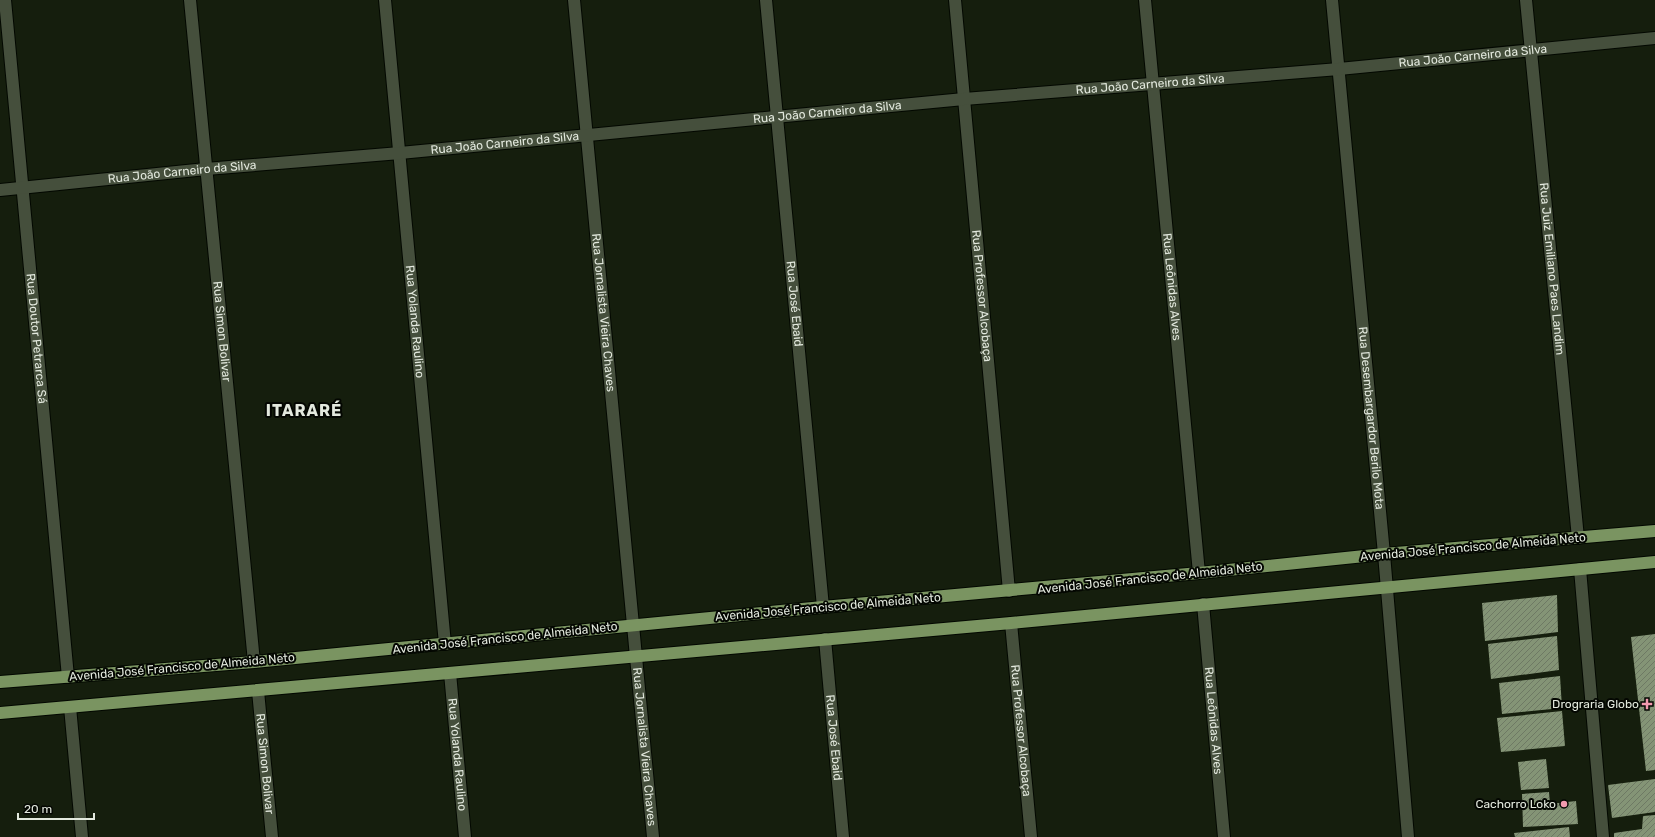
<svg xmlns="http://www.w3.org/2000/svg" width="1655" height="837" viewBox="0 0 1655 837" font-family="Rubik,sans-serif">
<defs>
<pattern id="building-hatch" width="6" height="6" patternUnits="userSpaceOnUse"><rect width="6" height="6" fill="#849476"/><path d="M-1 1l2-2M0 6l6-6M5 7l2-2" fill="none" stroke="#6e7964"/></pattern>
</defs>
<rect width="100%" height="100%" fill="#151e0d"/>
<path fill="url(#building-hatch)" d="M1557,595L1558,632L1485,641L1482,603Z
M1655,634V770L1646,771L1631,637Z
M1557,636L1559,670L1491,679L1488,644Z
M1560,676L1562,708L1502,714L1499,683Z
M1562,711L1565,746L1501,752L1497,718Z
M1546,759L1549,788L1521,790L1518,762Z
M1655,779V812L1612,818L1608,785Z
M1549,792L1550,804L1576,801L1578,824L1523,827L1522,794Z
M1655,815V837H1614V833L1642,829L1643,816Z
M1569,827L1570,837H1515L1514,833Z"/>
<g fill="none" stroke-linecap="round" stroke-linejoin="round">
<g stroke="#030800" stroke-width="14">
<g id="minor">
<path id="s1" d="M5,0L68,677"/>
<path id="s2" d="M190,0L254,662"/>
<path id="s3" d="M385,0L445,644"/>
<path id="s4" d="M574,0L653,837"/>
<path id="s5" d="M766,0L823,607"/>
<path id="s6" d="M955,0L1009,591"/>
<path id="s7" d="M1145,0L1199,573"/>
<path id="s8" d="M1332,0L1384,554L1408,837"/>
<path id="s9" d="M1526,0L1578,538"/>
<path id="s10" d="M0,190L206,169L400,153L964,99L1339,69L1655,38"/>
<path d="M1580,569L1603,837"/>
<path id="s11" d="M1203,604L1224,837"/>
<path id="s12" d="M1011,623L1031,837"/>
<path id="s13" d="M825,639L843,837"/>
<path id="s14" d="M450,673L465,837"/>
<path id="s15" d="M258,691L272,837"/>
<path d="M70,707L82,837"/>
</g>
</g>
<g stroke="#030800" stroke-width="14">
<path id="major" d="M0,682L254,662L823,607L1199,573L1384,554L1655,531
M0,713L1011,623L1655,562"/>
</g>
<use href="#minor" stroke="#454f3c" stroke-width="12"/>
<use href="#major" stroke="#7a9461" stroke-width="12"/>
</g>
<g fill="#f29aaf" stroke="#040702" stroke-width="1.5">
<path d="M1645 698h4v4h4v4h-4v4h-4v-4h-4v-4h4z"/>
<circle cx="1564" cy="804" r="4"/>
</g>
<g text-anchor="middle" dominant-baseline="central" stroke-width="4" stroke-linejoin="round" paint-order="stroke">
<g font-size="12" fill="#e3e9de" stroke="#040702">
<text stroke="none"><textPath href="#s10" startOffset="1479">Rua João Carneiro da Silva</textPath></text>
<text stroke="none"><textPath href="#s10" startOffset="1155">Rua João Carneiro da Silva</textPath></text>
<text stroke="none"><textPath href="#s10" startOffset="831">Rua João Carneiro da Silva</textPath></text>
<text stroke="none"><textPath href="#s10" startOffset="507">Rua João Carneiro da Silva</textPath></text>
<text stroke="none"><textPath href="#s10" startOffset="183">Rua João Carneiro da Silva</textPath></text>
<text stroke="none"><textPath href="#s9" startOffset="270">Rua Juiz Emiliano Paes Landim</textPath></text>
<text stroke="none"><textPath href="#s7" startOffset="288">Rua Leônidas Alves</textPath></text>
<text stroke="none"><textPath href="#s6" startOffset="297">Rua Professor Alcobaça</textPath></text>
<text stroke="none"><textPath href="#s5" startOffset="305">Rua José Ebaid</textPath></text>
<text stroke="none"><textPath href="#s4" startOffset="314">Rua Jornalista Vieira Chaves</textPath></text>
<text stroke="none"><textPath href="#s3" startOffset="323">Rua Yolanda Raulino</textPath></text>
<text stroke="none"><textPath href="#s2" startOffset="333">Rua Simon Bolivar</textPath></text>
<text stroke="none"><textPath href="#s1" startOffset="340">Rua Doutor Petrarca Sá</textPath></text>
<text stroke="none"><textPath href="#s8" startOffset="420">Rua Desembargardor Berilo Mota</textPath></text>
<text transform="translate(1473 547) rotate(-5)">Avenida José Francisco de Almeida Neto</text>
<text transform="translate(1150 578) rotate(-6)">Avenida José Francisco de Almeida Neto</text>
<text transform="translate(828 607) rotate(-5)">Avenida José Francisco de Almeida Neto</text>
<text transform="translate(505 638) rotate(-6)">Avenida José Francisco de Almeida Neto</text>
<text transform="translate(182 667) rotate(-5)">Avenida José Francisco de Almeida Neto</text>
<text stroke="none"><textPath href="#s11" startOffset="117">Rua Leônidas Alves</textPath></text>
<text stroke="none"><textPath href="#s12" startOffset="108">Rua Professor Alcobaça</textPath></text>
<text stroke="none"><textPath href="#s13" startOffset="99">Rua José Ebaid</textPath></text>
<text stroke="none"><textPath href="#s4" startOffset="750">Rua Jornalista Vieira Chaves</textPath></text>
<text stroke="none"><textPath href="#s14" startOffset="82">Rua Yolanda Raulino</textPath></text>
<text stroke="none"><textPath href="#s15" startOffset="73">Rua Simon Bolivar</textPath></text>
</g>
<g font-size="12" fill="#e3e9de" stroke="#040702" text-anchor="end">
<text x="1639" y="704">Drograria Globo</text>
<text x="1556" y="804">Cachorro Loko</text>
</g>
<g font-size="16" font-weight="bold" letter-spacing="1" fill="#e3e9de" stroke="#040702">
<text x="304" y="410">ITARARÉ</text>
</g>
</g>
<path d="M18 813v6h76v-6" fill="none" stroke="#e3e9de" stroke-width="2"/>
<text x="24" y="813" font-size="12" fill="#e3e9de" stroke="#040702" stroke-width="3" paint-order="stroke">20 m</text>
</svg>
